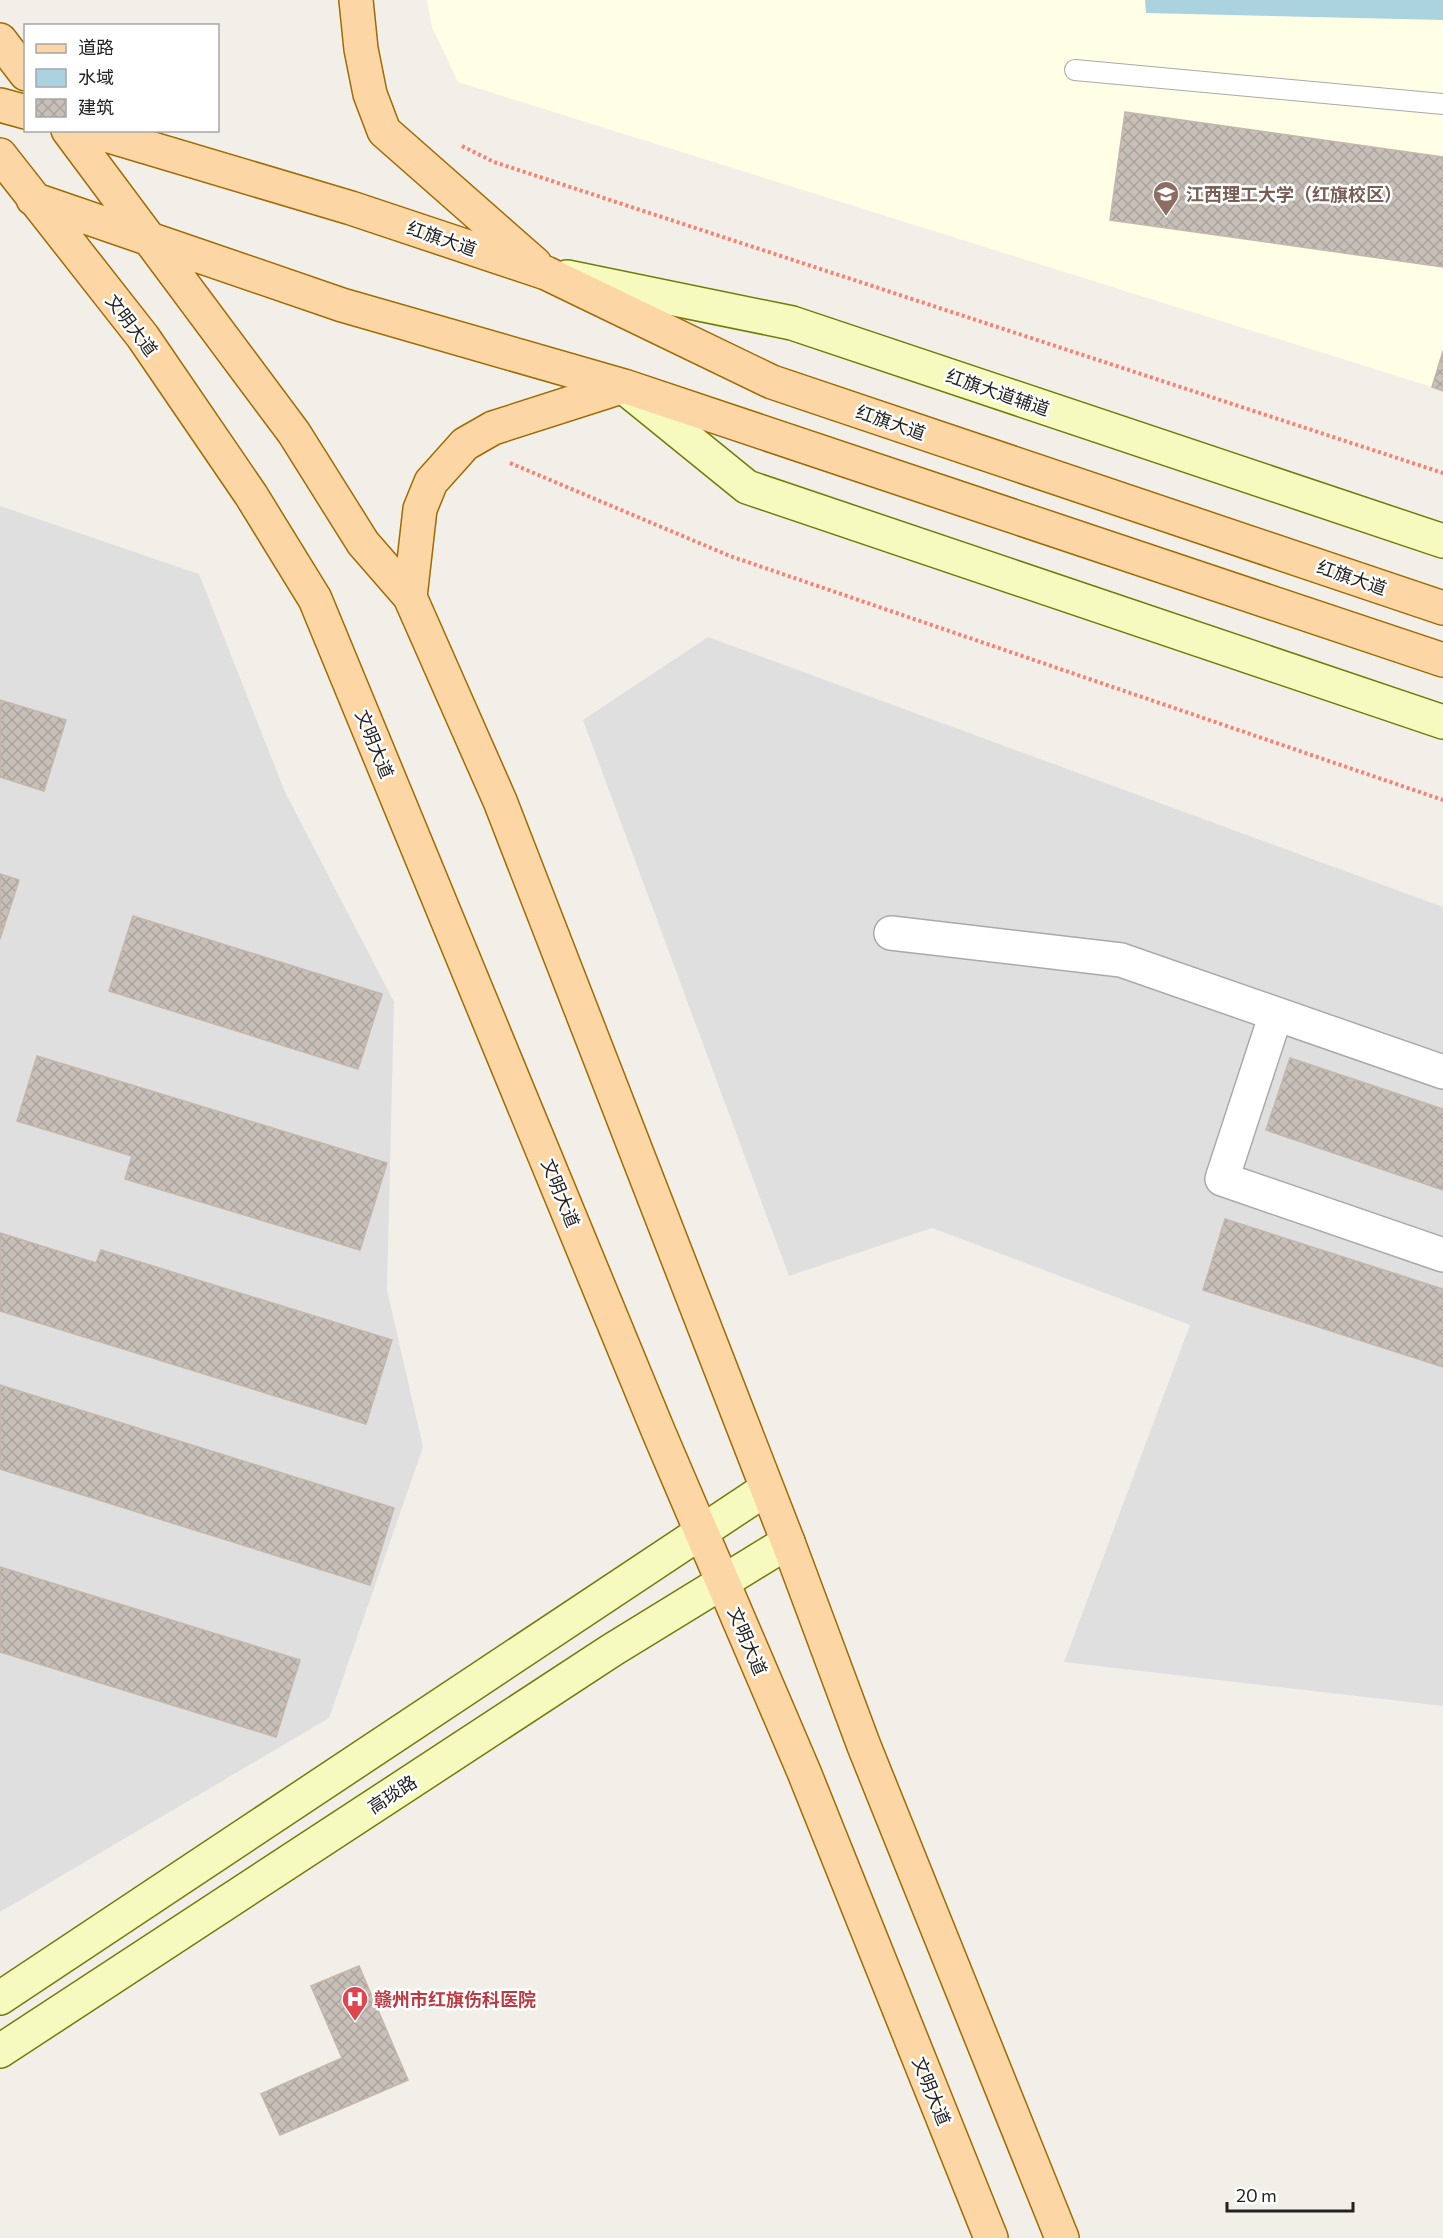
<svg xmlns="http://www.w3.org/2000/svg" width="1443" height="2238" viewBox="0 0 1443 2238" font-family="Commissioner,'Noto Sans SC',sans-serif">
<defs>
<pattern id="building-cross-hatch" width="8" height="8" patternUnits="userSpaceOnUse" patternTransform="scale(1.5)"><rect width="8" height="8" fill="#c7bfb8"/><path d="M0 0l8 8M0 8l8-8" fill="none" stroke="#aba49e"/></pattern>
</defs>
<rect width="100%" height="100%" fill="#f2efe9"/>
<path fill="#e0dfdf" d="M0,506L199,574L285,792L394,1002L387,1290L423,1447L329,1718L0,1912Z
M708,637L1443,907V1706L1064,1662L1190,1325L932,1228L789,1276L583,720Z"/>
<path fill="#ffffe5" d="M427,0H1443V351L1432,387L458,82L432,27Z"/>
<path fill="#aad3df" d="M1145,0H1443V20L1146,13Z"/>
<path fill="url(#building-cross-hatch)" stroke="#c4b6ab" stroke-width="1.5" d="M1125,112L1443,157V267L1110,220Z
M1443,351V391L1432,387Z
M0,700L66,720L44,791L0,777Z
M0,874L19,880L0,939Z
M133,916L382,994L358,1069L109,991Z
M37,1056L387,1163L360,1250L125,1179L132,1156L17,1121Z
M1290,1058L1443,1109V1190L1266,1130Z
M1225,1219L1443,1289V1367L1203,1290Z
M0,1233L96,1263L101,1250L392,1340L366,1424L0,1311Z
M0,1385L394,1508L370,1585L0,1469Z
M0,1567L300,1660L276,1737L0,1652Z
M359,1966L408,2080L280,2135L261,2094L342,2058L311,1986Z"/>
<g fill="none" stroke-linecap="round" stroke-linejoin="round">
<g stroke="#a9a9a9" stroke-width="22">
<path id="service" d="M1075,70L1443,104"/>
</g>
<g stroke="#a9a9a9" stroke-width="36">
<path id="minor" d="M891,933L1121,960L1443,1072
M1276,1014L1222,1179L1443,1255"/>
</g>
<g stroke="#707d05" stroke-width="36">
<path id="secondary" d="M567,277L792,323L1443,541
M625,388L747,487L1443,722
M0,1998L766,1489
M0,2051L612,1650L788,1542"/>
</g>
<g stroke="#a06b00" stroke-width="36">
<path id="primary" d="M356,0L361,49L370,94L384,131L535,264
M0,40L26,74
M0,105L26,112
M68,130L294,433L363,543L410,597L500,801L788,1542L864,1746L1062,2238
M89,130L351,208L546,273L772,382L1443,608
M0,155L143,337L251,495L315,599L659,1433L804,1772L991,2238
M33,199L342,305L624,386L1443,660
M410,597L420,509L431,482L465,444L493,428L624,386"/>
</g>
<path stroke="#fa8072" stroke-width="4" stroke-dasharray="3 3" stroke-linecap="butt" d="M462,146L494,162L1443,473
M510,463L730,556L1443,800"/>
<use href="#service" stroke="#fff" stroke-width="20"/>
<use href="#minor" stroke="#fff" stroke-width="33"/>
<use href="#secondary" stroke="#f7fabf" stroke-width="33"/>
<use href="#primary" stroke="#fcd6a4" stroke-width="33"/>
</g>
<defs>
<g id="university-pin" transform="scale(1.35)"><path d="M0 17L-7.5 6A9.5 9.5 0 1 1 7.5 6Z" fill="#8d6e63" stroke="#fff"/><path d="M0-5L7-2L0 1L-7-2ZM-4 1L0 2.5L4 1V4Q0 6-4 4Z" fill="#fff"/></g>
<g id="hospital-pin" transform="scale(1.35)"><path d="M0 17L-7.5 6A9.5 9.5 0 1 1 7.5 6Z" fill="#e0444e" stroke="#fff"/><path d="M-5-5h3v3.5h4V-5h3V5h-3V1.5h-4V5h-3Z" fill="#fff"/></g>
</defs>
<g fill-rule="evenodd">
<use href="#university-pin" x="1166" y="194"/>
<use href="#hospital-pin" x="355" y="1999"/>
</g>
<g text-anchor="middle" dominant-baseline="central" stroke-width="5" stroke-linejoin="round" paint-order="stroke">
<g font-size="18" font-weight="bold" fill="#785e54" stroke="#fff" text-anchor="start">
<text x="1186" y="194">江西理工大学（红旗校区）</text>
</g>
<g font-size="18" fill="#222" stroke="#fff">
<text transform="translate(442 238) rotate(19)">红旗大道</text>
<text transform="translate(132 325) rotate(53)">文明大道</text>
<text transform="translate(998 392) rotate(19)">红旗大道辅道</text>
<text transform="translate(891 422) rotate(19)">红旗大道</text>
<text transform="translate(1352 577) rotate(19)">红旗大道</text>
<text transform="translate(375 744) rotate(68)">文明大道</text>
<text transform="translate(561 1193) rotate(68)">文明大道</text>
<text transform="translate(748 1641) rotate(67)">文明大道</text>
<text transform="translate(392 1794) rotate(-33)">高琰路</text>
<text transform="translate(932 2091) rotate(68)">文明大道</text>
</g>
<g font-size="18" font-weight="bold" fill="#be3a42" stroke="#fff" text-anchor="start">
<text x="374" y="1999">赣州市红旗伤科医院</text>
</g>
</g>
<rect x="24" y="24" width="195" height="108" fill="#ffffff" stroke="#a7a7a7" stroke-width="1.5"/>
<rect x="36" y="44" width="30" height="9" fill="#fcd6a4" stroke="#a7a7a7" stroke-width="1.5"/>
<text x="78" y="54" font-size="18" fill="#222222">道路</text>
<rect x="36" y="69" width="30" height="18" fill="#aad3df" stroke="#a7a7a7" stroke-width="1.5"/>
<text x="78" y="84" font-size="18" fill="#222222">水域</text>
<rect x="36" y="99" width="30" height="18" fill="url(#building-cross-hatch)" stroke="#a7a7a7" stroke-width="1.5"/>
<text x="78" y="114" font-size="18" fill="#222222">建筑</text>
<path d="M1227 2202v9h126v-9" fill="none" stroke="#222222" stroke-width="3"/>
<text x="1236" y="2202" font-size="18" fill="#222222" stroke="#ffffff" stroke-width="4.5" paint-order="stroke">20 m</text>
</svg>
